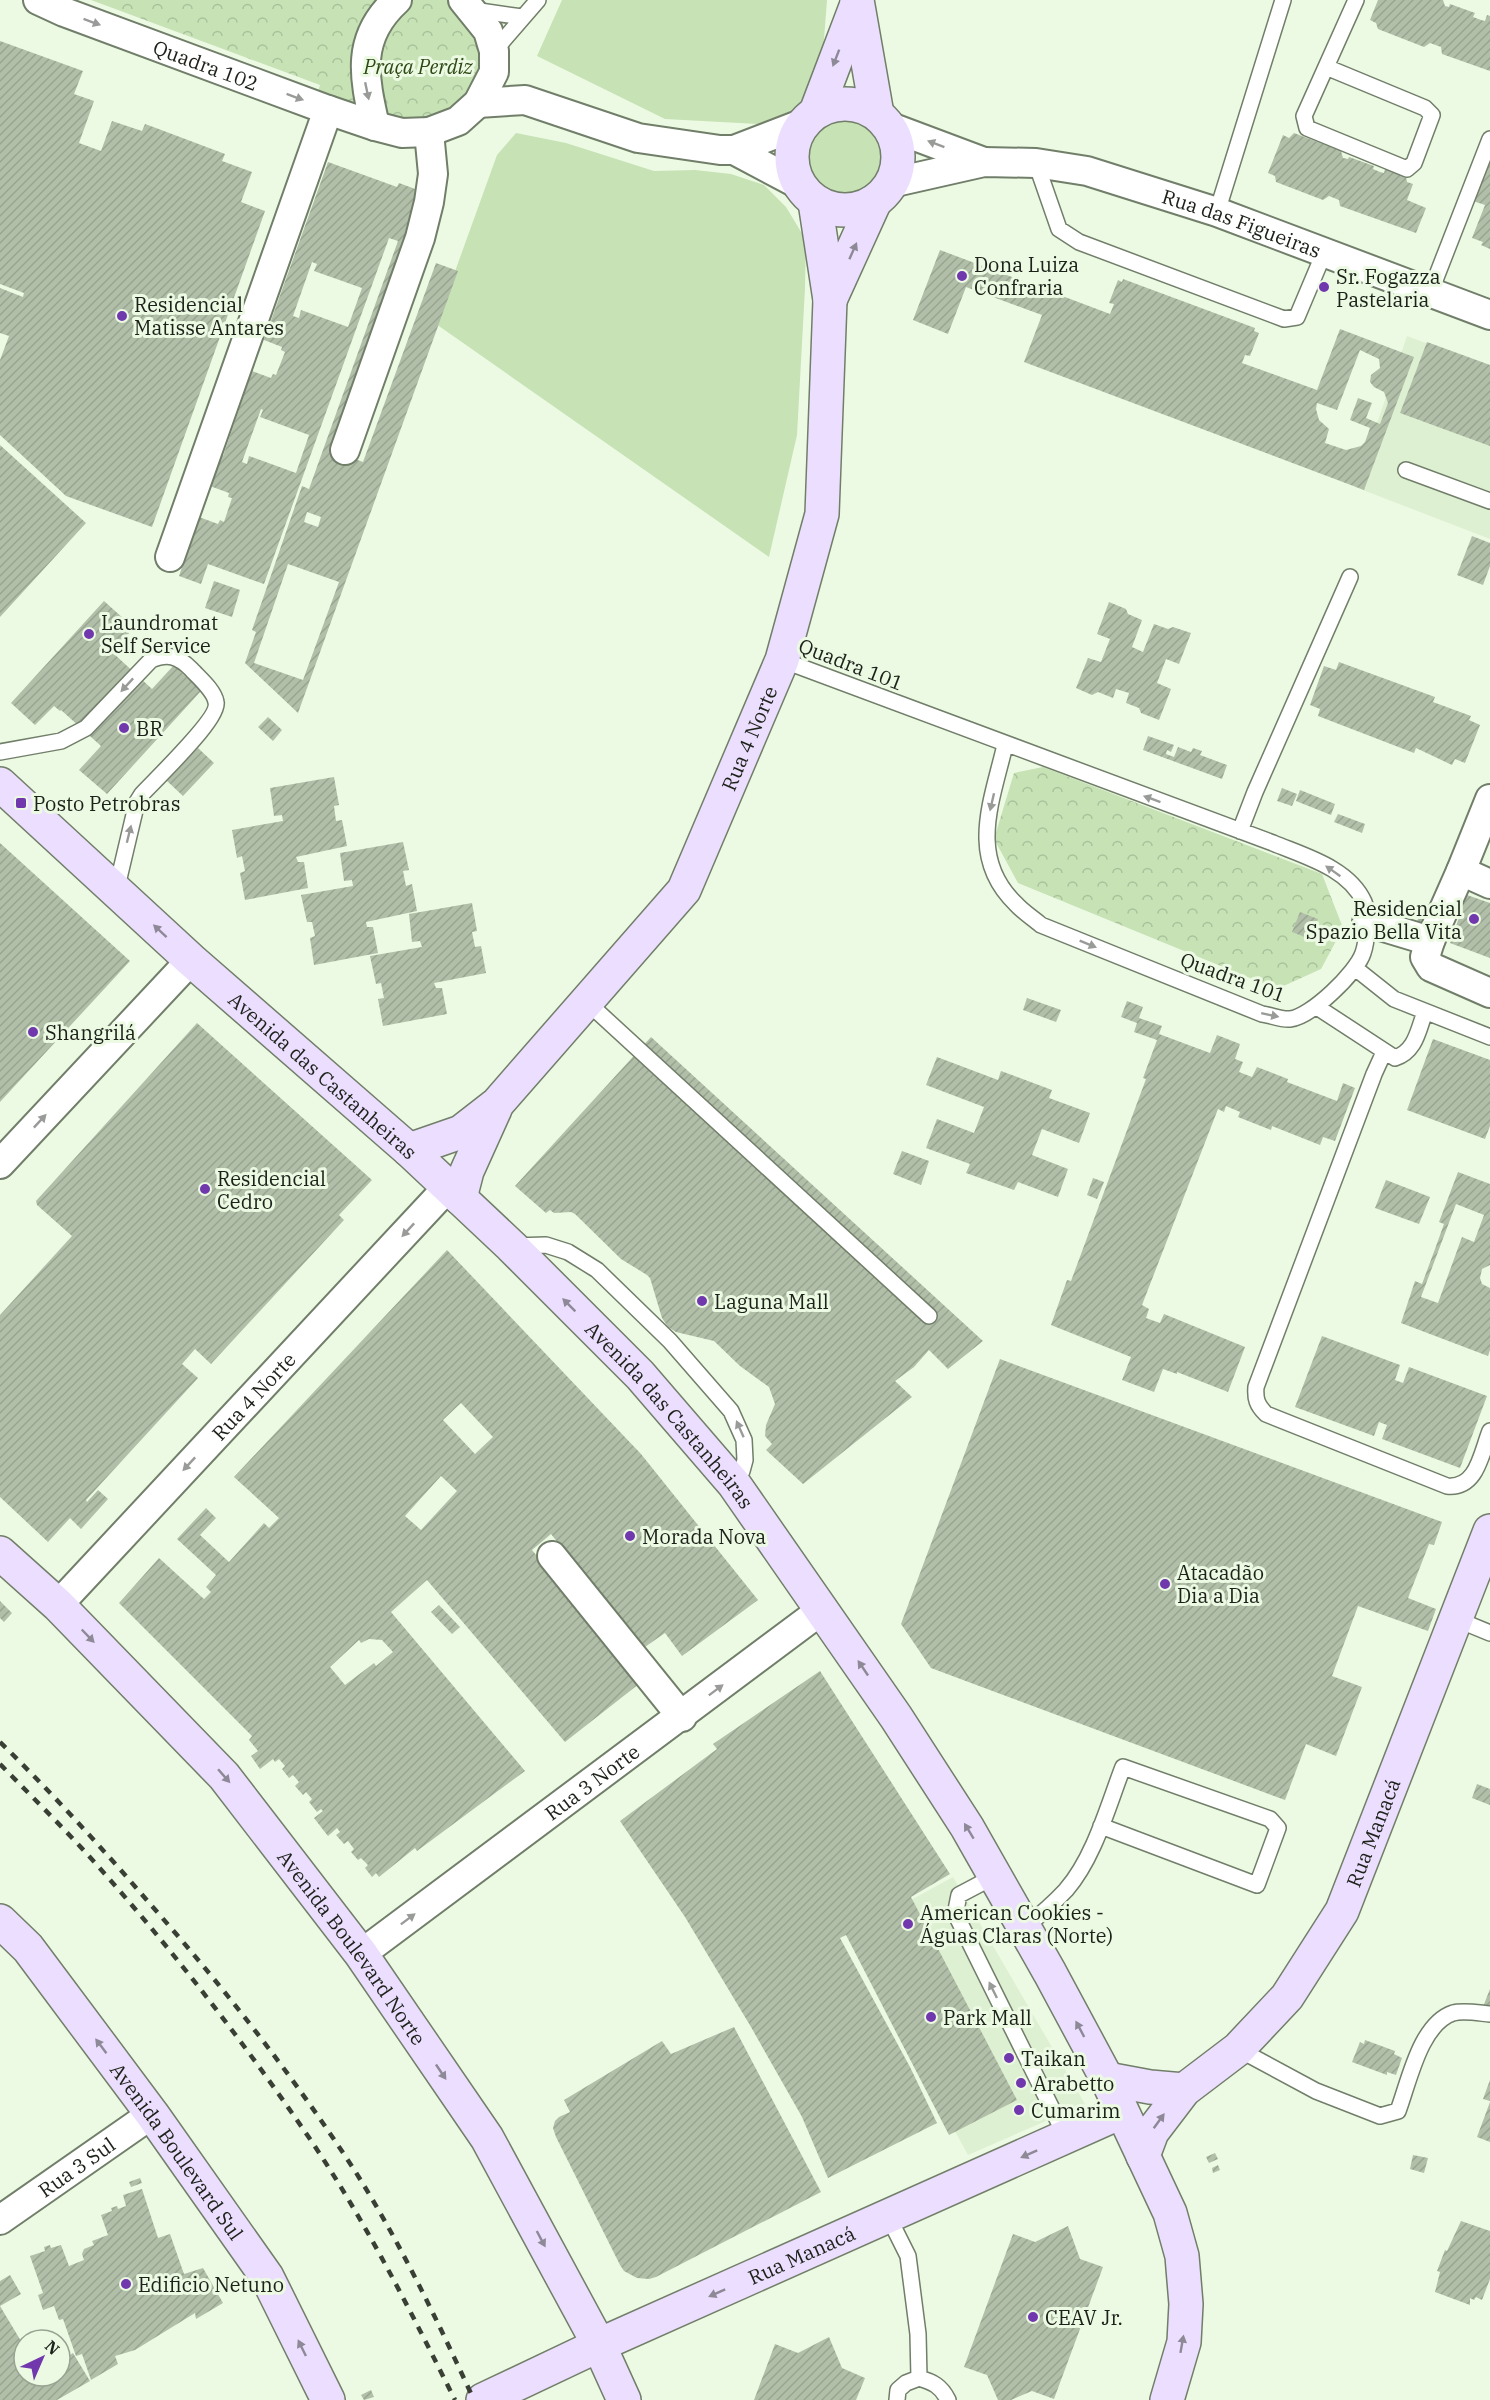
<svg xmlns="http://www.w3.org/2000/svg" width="1490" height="2400" viewBox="0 0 1490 2400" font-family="'IBM Plex Serif',serif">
<defs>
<pattern id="forest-crowns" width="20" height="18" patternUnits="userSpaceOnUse" patternTransform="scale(1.5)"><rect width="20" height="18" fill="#c7e2b5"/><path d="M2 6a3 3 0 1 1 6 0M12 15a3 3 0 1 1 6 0" fill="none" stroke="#aac29b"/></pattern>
<pattern id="building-hatch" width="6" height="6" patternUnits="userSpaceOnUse" patternTransform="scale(1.5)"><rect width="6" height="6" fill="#b1bfa9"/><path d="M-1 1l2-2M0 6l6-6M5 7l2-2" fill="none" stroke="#98a491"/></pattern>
</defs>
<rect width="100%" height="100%" fill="#ecfae3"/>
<path fill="#def0d2" d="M1407,336L1490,367V539L1355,487Z
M953,1877L1085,2104L968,2155L847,1935Z"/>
<path fill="#c7e2b5" d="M562,0H827L822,65L796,109L758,124L665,119L537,56Z
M847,104L862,106L896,141L899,157L896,174L859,208L842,210L825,206L794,169L792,152L795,137L830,106Z
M516,133L566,143L654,171L695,170L731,174L764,185L786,207L806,240L805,288L797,435L769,557L436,324L497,155Z"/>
<path fill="url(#forest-crowns)" d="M91,0H463L494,72L429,132L314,104L320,85Z
M1043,767L1322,874L1343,928L1321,969L1277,989L1018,883L994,839L1014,773Z"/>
<path fill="url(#building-hatch)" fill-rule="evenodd" d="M1378,0H1443L1445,6L1449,7L1450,4L1475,13L1473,17L1481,20L1485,21L1487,15L1490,16V71L1442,54L1441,47L1430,43L1424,47L1378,29L1376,23L1370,20Z
M0,41L83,71L74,94L94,101L79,143L101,151L112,121L142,131L145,124L156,128L225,154L222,161L252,172L241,202L265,211L152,527L66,496L0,435V360L9,336L0,333V288L23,297L24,293L0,284Z
M1294,133L1341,151L1343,158L1348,159L1349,157L1374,166L1373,169L1380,172L1384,173L1385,169L1406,176L1407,182L1413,184L1407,200L1426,208L1416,233L1340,206L1339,200L1329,196L1323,200L1276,182L1275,176L1268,173L1283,135L1289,138Z
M1490,155V249L1481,245L1483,242L1472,238L1485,205L1473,201Z
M328,162L397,187L399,183L426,193L347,456L363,462L436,263L458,271L298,713L245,663L256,632L252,630L302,486L309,489L398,241L389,238L264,584L208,564L201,584L179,576L199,517L218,524L220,520L224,522L232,498L228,497L229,493L210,486L221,455L223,456L252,371L271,378L273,374L276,375L285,352L281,350L282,347L264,340ZM312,262L317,264L314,271L362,288L348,327L301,310L299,318L293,316ZM261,409L263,410L260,417L309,435L296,473L249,456L247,464L242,462ZM307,512L321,517L318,527L304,522ZM288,564L339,582L303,680L254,663Z
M940,250L1110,314L1114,304L1109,303L1118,280L1122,282L1123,279L1255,328L1254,331L1259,333L1250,356L1245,355L1242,363L1317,390L1340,329L1414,357L1364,490L1024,362L1042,315L966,287L948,334L913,320ZM1360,350L1379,359L1380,368L1371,375L1370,382L1374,387L1384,392L1388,403L1380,424L1366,418L1372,403L1358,398L1350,420L1370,428L1365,442L1361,446L1346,450L1325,443L1329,429L1319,420L1316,409L1317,403L1337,410Z
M1427,342L1490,365V446L1400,413Z
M0,445L86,523L0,617Z
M1472,536L1490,543V566L1483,585L1457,575Z
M214,581L240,590L232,617L205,608Z
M104,601L134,628L112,652L152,689L174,665L201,691L107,794L79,770L101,746L61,710L60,711L54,706L35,725L11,703Z
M1109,602L1126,609L1128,614L1142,620L1132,647L1143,652L1154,624L1168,629L1173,627L1191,633L1179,664L1166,659L1157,683L1171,689L1159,720L1141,713L1139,708L1126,703L1129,693L1116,689L1113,698L1098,692L1092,695L1076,688L1088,658L1101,662L1110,639L1097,634Z
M1339,662L1435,697L1433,702L1471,716L1469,720L1480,725L1465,763L1455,759L1452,765L1416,748L1414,753L1318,716L1320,709L1310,705L1324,666L1336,670Z
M268,717L282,730L273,741L258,727Z
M1148,736L1174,745L1171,752L1167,750L1166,754L1174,757L1178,747L1191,752L1193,748L1202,751L1200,755L1227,765L1222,779L1143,750Z
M198,748L214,763L183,796L167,781Z
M334,777L339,805L334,806L336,821L342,820L347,846L296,857L298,862H304L308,888L245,900L240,873L245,871L242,856L237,858L232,830L283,821L282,815L274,816L270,788Z
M1282,788L1297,794L1292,806L1277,801Z
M1300,790L1335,804L1331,815L1296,801Z
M1338,814L1365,824L1362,833L1334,822Z
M403,842L409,870L403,871L406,886L412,884L417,911L366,922L367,927H373L378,953L314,965L310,938L315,936L312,922H307L301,895L353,886L352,880L344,881L340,853Z
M0,843L130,961L0,1102Z
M1467,895L1490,903V958L1450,943Z
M472,903L477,931L472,932L475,947L481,946L486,973L434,983L436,988H442L447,1014L383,1026L378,999L384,998L381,983L376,984L370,956L422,947L420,941L412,942L409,914Z
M1424,903L1442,909L1413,932Z
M1300,912L1318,919L1310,939L1292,932Z
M1027,998L1061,1010L1056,1022L1023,1010Z
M1127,1001L1143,1007L1139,1018L1162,1026L1159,1034L1210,1053L1217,1035L1240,1044L1235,1059L1243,1062L1239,1072L1252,1077L1257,1067L1288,1079L1287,1082L1337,1101L1343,1083L1355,1088L1335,1141L1323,1137L1320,1145L1272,1126L1271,1130L1238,1117L1240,1112L1226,1106L1224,1112L1218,1109L1142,1305L1149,1309L1146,1318L1160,1323L1164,1314L1245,1347L1228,1392L1177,1372V1374L1163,1369L1154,1392L1122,1380L1131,1357L1051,1325L1067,1280L1071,1281L1146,1079L1143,1078L1157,1040L1134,1032L1137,1023L1121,1017Z
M197,1023L372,1180L339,1215L344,1220L211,1364L195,1349L182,1364L198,1378L86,1500L87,1502L98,1490L108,1499L81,1529L70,1518L48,1542L0,1497V1315L72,1236L37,1205L36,1201Z
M651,1037L983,1341L948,1369L929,1350L914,1367L895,1381L912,1397L803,1484L766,1450L772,1444L765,1436L766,1425L775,1404L769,1387L740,1366L714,1341L676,1332L668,1327L662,1318L650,1278L647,1275L621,1259L575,1214L571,1212L554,1213L550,1210L546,1213L515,1186Z
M1433,1039L1490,1060V1126L1485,1139L1407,1110Z
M937,1057L998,1080L1001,1071L1052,1090L1049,1098L1090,1113L1079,1143L1042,1129L1032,1155L1068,1169L1058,1197L1018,1182L1014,1190L966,1173L970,1164L926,1148L937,1119L974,1133L984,1107L926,1085Z
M902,1151L929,1161L921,1185L893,1174Z
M1458,1172L1490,1184V1265L1482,1269L1480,1278L1482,1284L1490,1288V1350L1488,1356L1401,1323L1415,1281L1422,1284L1435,1249L1444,1224L1439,1222ZM1456,1204L1484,1215L1474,1242L1462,1237L1438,1303L1421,1297Z
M1093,1178L1104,1182L1097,1199L1087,1195Z
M1386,1180L1430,1197L1419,1224L1375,1208Z
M447,1250L641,1454L758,1600L682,1656L665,1633L642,1649L658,1669L565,1742L427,1580L391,1612L525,1771L417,1851L415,1848L379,1877L376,1873L372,1877L365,1868L368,1865L361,1858L358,1860L351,1852L354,1849L348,1841L344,1844L336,1835L340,1832L337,1828L328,1836L324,1831L314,1818L323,1811L321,1809L317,1812L309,1802L312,1799L306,1792L303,1795L295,1786L299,1782L293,1775L289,1778L282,1769L285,1766L279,1759L275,1762L273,1759L260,1769L251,1756L258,1751L249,1740L252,1736L119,1603L159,1558L204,1599L211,1592L206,1587L216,1575L177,1539L206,1508L216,1518L200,1535L229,1562L264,1523L269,1528L279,1518L234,1477ZM461,1403L493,1437L475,1454L443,1420ZM441,1476L457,1491L421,1530L405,1516ZM551,1534L588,1581L569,1595L532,1550ZM369,1639L382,1640L393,1652L376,1666L374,1663L345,1685L330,1667L359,1640L361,1643Z
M1322,1336L1400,1365L1395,1380L1403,1383L1409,1367L1487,1396L1460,1468L1382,1439L1387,1425L1379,1422L1374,1436L1295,1407Z
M1000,1359L1442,1522L1434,1545L1429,1544L1408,1598L1436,1609L1428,1631L1358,1606L1332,1676L1362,1687L1336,1756L1306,1744L1285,1800L931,1668L901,1624Z
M0,1601L12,1613L4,1622L0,1618Z
M439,1605L460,1627L452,1634L431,1612Z
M820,1671L950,1874L911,1897L1017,2100L949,2135L846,1935L840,1938L910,2067L937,2123L828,2178L802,2117L751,2027L685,1917L620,1821L717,1749L713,1744Z
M1477,1784L1490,1789V1805L1472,1798Z
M1490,1989V2015L1481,2012Z
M734,2027L821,2192L656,2277L649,2279L637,2278L624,2271L620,2265L556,2137L553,2128L555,2121L559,2117L570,2112L564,2100L662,2041L671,2054Z
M1365,2040L1395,2051L1394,2054L1402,2058L1396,2075L1387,2072V2075L1352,2062L1360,2042L1364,2044Z
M1490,2080V2101L1483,2099Z
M1490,2102V2142L1477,2137Z
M1215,2153L1218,2159L1209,2163L1206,2157Z
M1413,2155L1428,2158L1424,2173L1410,2169Z
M1218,2165L1220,2170L1213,2173L1212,2168Z
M140,2178L142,2183L131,2187L129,2182Z
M142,2189L158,2238L170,2234L184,2274L203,2268L223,2303L196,2319L195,2313L135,2350L115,2356L118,2364L91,2380L82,2354L76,2356L63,2319L59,2320L54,2306L43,2310L38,2295L43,2293L30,2256L45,2251L44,2247L50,2245L51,2248L61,2245L69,2266L84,2260L82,2254L84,2249L94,2245L92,2241L108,2235L101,2215L112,2211L111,2208L117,2206L118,2209L126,2206L123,2195Z
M1461,2221L1490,2231V2279L1482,2300L1476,2297L1474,2300L1470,2298V2305L1435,2292L1440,2272L1437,2271L1445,2250L1447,2251Z
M1068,2226L1080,2259L1103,2267L1054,2399L1032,2391L1011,2400H998L987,2375L964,2367L1013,2234L1035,2242Z
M10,2275L21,2294L0,2306L24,2346V2376H60V2361L73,2353L90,2381L57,2400H0V2281Z
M829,2337L842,2368L865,2378L856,2400H754L775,2344L798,2353Z
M371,2390L374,2397L364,2400L361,2395Z"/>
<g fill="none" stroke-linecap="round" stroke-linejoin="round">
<g stroke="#717e69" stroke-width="18">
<path id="lane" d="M473,10L522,17
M494,51L538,0
M1326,67L1425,108L1432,115L1414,163L1407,169L1307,128L1304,116L1356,0
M1036,163L1059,229L1079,242L1284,319L1297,317L1324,253
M1217,212L1283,0
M1430,293L1490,139
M1406,470L1490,501
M782,660L1273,843C1304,856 1349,868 1364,902C1369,913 1367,942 1363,953C1357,972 1311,1017 1290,1019C1281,1020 1271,1015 1262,1014L1041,925C1033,918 1023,912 1016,904C967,857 992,801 1005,745
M0,752L61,741L86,728L151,660C168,653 178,656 191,669C199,678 214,690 216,702C220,718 155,780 142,794L137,802L116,891
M1240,831L1255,792L1350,577
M1355,968L1394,999L1490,1037
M587,1002L929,1316
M1317,1007L1395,1058C1416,1051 1418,1030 1425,1012
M1384,1052L1374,1074L1256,1387C1255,1399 1257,1405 1266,1414L1447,1486C1477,1489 1481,1454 1490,1431
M513,1246L546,1245L568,1252L597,1270L670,1341L731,1411L744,1440L745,1460L742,1471L734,1484
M1456,1619L1490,1633
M995,1876L959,1895L956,1910L957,1917L1066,2137
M1024,1928C1039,1916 1053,1904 1066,1890C1094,1858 1108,1806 1123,1767L1270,1819L1278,1828L1257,1885L1101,1826
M1238,2049L1316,2091L1380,2116L1398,2111C1409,2082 1420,2024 1453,2013C1463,2010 1479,2013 1490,2014
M889,2218L908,2256L918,2334L919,2378
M897,2400L898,2390L906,2383L919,2378C933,2382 941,2386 948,2400"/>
</g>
<g stroke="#717e69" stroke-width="32">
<g id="street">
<path id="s1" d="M38,0L64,12L328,110L375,126L402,133L429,132L458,121L478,103L494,72V51L488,31L463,0"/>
<path d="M478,103L525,100L638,138L720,150H734L804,123"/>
<path d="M375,126C364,77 355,38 397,0"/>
<path d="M888,126L984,162"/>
<path d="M734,150L800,185"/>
<path id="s2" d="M891,183L984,162L1036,163L1087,171L1217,212L1490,315"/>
<path d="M345,450L420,238L429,202L433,174L429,132"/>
<path d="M170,557L328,110"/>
<path d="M1461,871L1490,884"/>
<path d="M1367,922L1430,941L1461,871L1490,799"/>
<path d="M1430,941L1425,957L1431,967L1490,993"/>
<path d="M0,1164L191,960"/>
<path d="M552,1556L682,1717"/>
<path id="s3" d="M58,1605L448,1187"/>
<path id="s4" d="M361,1954L823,1609"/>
<path id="s5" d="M0,2220L152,2114"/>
</g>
</g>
<g stroke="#717e69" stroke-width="36">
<g id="secondary">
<path d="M857,0L877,114"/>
<circle cx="845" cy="157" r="53"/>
<path d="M816,112L857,4"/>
<path d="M830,300L875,201"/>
<path id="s6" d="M0,784L191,960L409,1150L511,1246L640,1375L734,1484L896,1717L967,1827L1050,1973L1107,2079L1170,2213L1182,2256L1186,2304L1184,2342L1167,2400"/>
<path id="s7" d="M409,1150L461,1132L497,1104L684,890L782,660L822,514L830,300L815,202"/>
<path d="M460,1198L467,1171L495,1109"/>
<path id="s8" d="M0,1553L58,1605L224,1776L361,1954L487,2138L599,2345L624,2400"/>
<path id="s9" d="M0,1921L28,1948L152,2114L267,2277L328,2400"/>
<path d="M1107,2079L1150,2087L1184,2090"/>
<path id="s10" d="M1143,2156L1152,2132L1184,2090L1238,2049L1287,1997L1342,1911L1490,1531"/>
<path id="s11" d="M483,2400L599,2345L1121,2112"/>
</g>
</g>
<use href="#lane" stroke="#fff" stroke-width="15"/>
<use href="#street" stroke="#fff" stroke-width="28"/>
<use href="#secondary" stroke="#ecdefe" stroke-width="33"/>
<path stroke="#393f35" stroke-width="4.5" stroke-dasharray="8 8" stroke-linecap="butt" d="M0,1742C53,1794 103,1849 151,1905C225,1989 294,2077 355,2171C401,2244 438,2322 474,2400
M0,1764C35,1800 71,1835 104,1873C179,1958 248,2048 312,2142C367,2224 411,2312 455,2400"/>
</g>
<defs><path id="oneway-solid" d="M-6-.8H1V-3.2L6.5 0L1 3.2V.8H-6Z" transform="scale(1.5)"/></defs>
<g fill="#999b98">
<use href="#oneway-solid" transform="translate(92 22) rotate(20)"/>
<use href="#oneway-solid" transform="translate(367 91) rotate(78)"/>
<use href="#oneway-solid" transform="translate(295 97) rotate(20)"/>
<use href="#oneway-solid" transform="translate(936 144) rotate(-159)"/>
<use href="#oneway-solid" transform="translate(127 685) rotate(133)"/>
<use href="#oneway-solid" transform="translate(1152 799) rotate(-160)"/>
<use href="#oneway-solid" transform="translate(992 802) rotate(103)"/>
<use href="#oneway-solid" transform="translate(129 834) rotate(-76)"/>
<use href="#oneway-solid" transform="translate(1333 871) rotate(-145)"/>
<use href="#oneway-solid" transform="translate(1088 944) rotate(22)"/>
<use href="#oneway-solid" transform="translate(1270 1015) rotate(12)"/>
<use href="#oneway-solid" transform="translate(40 1121) rotate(-47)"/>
<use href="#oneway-solid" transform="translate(408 1230) rotate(133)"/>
<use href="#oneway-solid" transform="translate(740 1429) rotate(-114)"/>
<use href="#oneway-solid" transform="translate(189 1464) rotate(133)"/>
<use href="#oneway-solid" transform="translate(716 1690) rotate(-37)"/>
<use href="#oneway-solid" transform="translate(408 1919) rotate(-37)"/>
<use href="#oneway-solid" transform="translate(993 1990) rotate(-116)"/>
</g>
<g fill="#8e8997">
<use href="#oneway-solid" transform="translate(836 58) rotate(111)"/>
<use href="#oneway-solid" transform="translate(853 251) rotate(-66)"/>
<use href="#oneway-solid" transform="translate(160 931) rotate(-137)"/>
<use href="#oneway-solid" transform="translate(569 1305) rotate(-135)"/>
<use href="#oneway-solid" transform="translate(88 1636) rotate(46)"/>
<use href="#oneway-solid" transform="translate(863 1668) rotate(-124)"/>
<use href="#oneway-solid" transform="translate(224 1776) rotate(49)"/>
<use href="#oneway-solid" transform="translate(969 1831) rotate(-121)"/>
<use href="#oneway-solid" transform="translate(1080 2029) rotate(-118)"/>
<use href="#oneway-solid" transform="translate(101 2046) rotate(-127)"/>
<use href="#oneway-solid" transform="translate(441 2072) rotate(56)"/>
<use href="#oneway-solid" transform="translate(1159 2121) rotate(-54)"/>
<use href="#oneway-solid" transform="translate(1029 2154) rotate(156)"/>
<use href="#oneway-solid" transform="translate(541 2239) rotate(62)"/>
<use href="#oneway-solid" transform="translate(717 2293) rotate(156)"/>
<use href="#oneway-solid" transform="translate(1182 2344) rotate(-80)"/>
<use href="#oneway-solid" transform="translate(302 2348) rotate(-116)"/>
</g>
<g fill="#7138ae" stroke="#ecfae3" stroke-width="2">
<circle cx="962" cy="276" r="6"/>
<circle cx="1324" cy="287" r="6"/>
<circle cx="122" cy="316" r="6"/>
<circle cx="89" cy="634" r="6"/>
<circle cx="124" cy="728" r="6"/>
<rect x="15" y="797" width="12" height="12" rx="3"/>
<circle cx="1474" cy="919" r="6"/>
<circle cx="33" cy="1032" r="6"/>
<circle cx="205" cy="1189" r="6"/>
<circle cx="702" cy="1301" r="6"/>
<circle cx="630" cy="1536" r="6"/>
<circle cx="1165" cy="1584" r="6"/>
<circle cx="908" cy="1924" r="6"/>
<circle cx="931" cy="2017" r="6"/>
<circle cx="1009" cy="2058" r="6"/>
<circle cx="1021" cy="2083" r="6"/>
<circle cx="1019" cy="2110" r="6"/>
<circle cx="126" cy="2284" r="6"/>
<circle cx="1033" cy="2317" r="6"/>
</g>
<g text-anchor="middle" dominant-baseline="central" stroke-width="6" stroke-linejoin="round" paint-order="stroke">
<g font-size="20" fill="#1c2119" stroke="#ecfae3">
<text stroke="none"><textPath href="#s1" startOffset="180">Quadra 102</textPath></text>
<text stroke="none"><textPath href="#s2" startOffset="362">Rua das Figueiras</textPath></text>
<text transform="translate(851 664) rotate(21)">Quadra 101</text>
<text stroke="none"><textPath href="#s7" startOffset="550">Rua 4 Norte</textPath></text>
<text transform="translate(1233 977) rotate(20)">Quadra 101</text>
<text stroke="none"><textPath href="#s6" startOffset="435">Avenida das Castanheiras</textPath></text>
<text stroke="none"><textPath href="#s3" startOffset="286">Rua 4 Norte</textPath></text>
<text stroke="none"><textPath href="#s6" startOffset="921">Avenida das Castanheiras</textPath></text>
<text stroke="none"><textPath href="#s4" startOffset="288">Rua 3 Norte</textPath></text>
<text stroke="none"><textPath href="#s10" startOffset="404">Rua Manacá</textPath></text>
<text stroke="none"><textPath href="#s8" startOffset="530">Avenida Boulevard Norte</textPath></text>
<text stroke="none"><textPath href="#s9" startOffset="291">Avenida Boulevard Sul</textPath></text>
<text stroke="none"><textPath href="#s5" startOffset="93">Rua 3 Sul</textPath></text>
<text stroke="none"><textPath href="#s11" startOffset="350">Rua Manacá</textPath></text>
</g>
<g font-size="20" font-style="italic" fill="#2d4814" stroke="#ecfae3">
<text x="418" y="66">Praça Perdiz</text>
</g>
<g font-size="20" fill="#1c2119" stroke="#ecfae3" text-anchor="start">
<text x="974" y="264">Dona Luiza<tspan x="974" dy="23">Confraria</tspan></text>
<text x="1336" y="276">Sr. Fogazza<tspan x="1336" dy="23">Pastelaria</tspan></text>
<text x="134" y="304">Residencial<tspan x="134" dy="23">Matisse Antares</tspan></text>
<text x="101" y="622">Laundromat<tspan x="101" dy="23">Self Service</tspan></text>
<text x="136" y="728">BR</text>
<text x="33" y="803">Posto Petrobras</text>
<text x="1462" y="908" text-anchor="end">Residencial<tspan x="1462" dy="23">Spazio Bella Vita</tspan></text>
<text x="45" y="1032">Shangrilá</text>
<text x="217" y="1178">Residencial<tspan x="217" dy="23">Cedro</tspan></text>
<text x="714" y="1301">Laguna Mall</text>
<text x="642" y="1536">Morada Nova</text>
<text x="1177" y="1572">Atacadão<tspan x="1177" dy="23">Dia a Dia</tspan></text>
<text x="920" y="1912">American Cookies -<tspan x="920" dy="23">Águas Claras (Norte)</tspan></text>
<text x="943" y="2017">Park Mall</text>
<text x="1021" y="2058">Taikan</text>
<text x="1033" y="2083">Arabetto</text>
<text x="1031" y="2110">Cumarim</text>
<text x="138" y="2284">Edificio Netuno</text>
<text x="1045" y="2317">CEAV Jr.</text>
</g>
</g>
<g transform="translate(42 2358) rotate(44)"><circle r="28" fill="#ecfae3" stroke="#99a392" stroke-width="1.5"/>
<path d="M0-4.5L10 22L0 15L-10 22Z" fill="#7138ae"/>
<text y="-9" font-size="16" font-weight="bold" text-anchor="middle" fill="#1c2119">N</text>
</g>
</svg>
